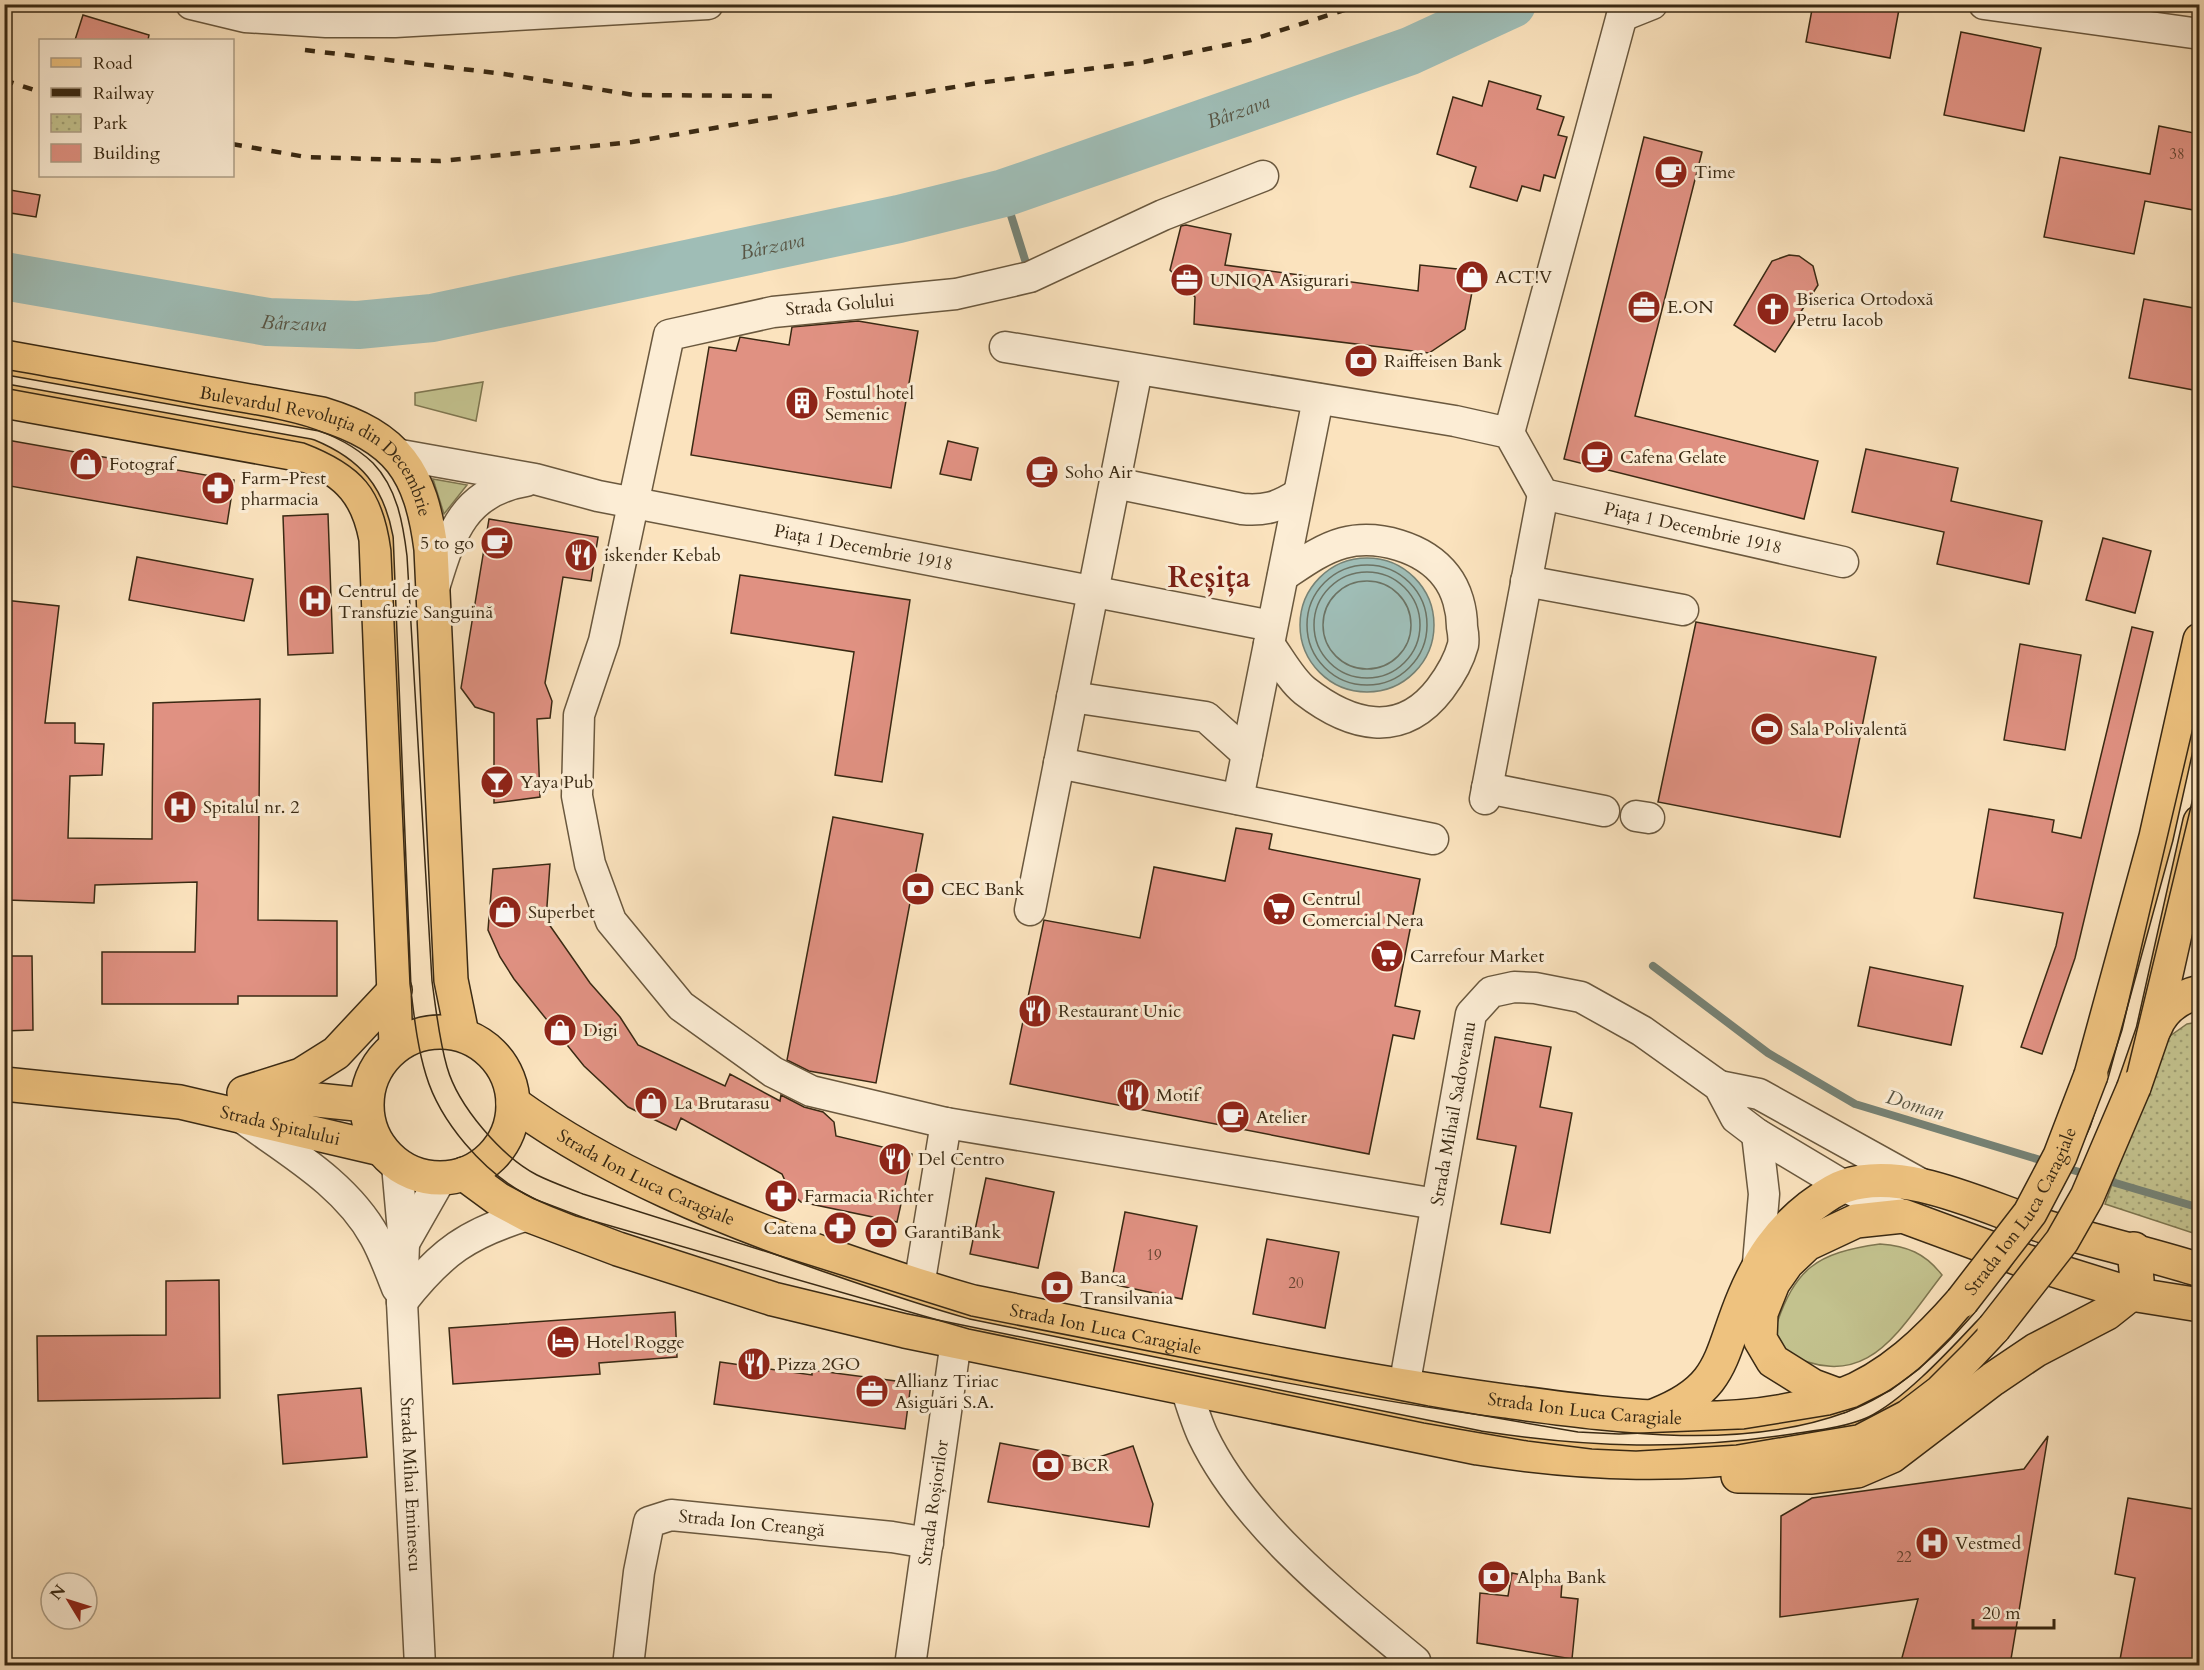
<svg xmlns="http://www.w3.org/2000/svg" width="2204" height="1670" viewBox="0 0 2204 1670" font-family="Cardo,serif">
<defs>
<pattern id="park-dots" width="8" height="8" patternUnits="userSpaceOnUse" patternTransform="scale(1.5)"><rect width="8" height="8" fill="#c3c28e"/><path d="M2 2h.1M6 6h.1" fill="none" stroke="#9f9e73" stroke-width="1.8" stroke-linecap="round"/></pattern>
</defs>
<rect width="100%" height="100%" fill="#fbe3be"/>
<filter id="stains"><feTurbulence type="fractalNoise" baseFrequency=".00333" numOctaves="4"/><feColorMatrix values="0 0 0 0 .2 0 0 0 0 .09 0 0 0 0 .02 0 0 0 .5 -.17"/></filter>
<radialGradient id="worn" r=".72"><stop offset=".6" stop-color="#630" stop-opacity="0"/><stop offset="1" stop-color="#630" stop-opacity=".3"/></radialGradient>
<path fill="#c3c28e" stroke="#7e7650" stroke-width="1.5" d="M483,382L476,421L415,405V393Z
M433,479L467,485L444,514Z
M1880,1244C1907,1246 1925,1253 1942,1275C1896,1334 1866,1396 1782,1351L1775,1329C1795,1268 1816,1253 1880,1244Z"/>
<path fill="url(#park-dots)" stroke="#7e7650" stroke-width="1.5" d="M2199,1022V1235L2105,1204L2163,1041L2187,1024Z"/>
<path fill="#9fbdb6" stroke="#768275" stroke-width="1.5" d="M1300 625a67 67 0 1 1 134 0a67 67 0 1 1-134 0Z"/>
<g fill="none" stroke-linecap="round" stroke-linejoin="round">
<path stroke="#6c7364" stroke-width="1.5" d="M1307 625a60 60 0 1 1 120 0a60 60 0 1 1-120 0Z
M1314 625a53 53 0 1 1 106 0a53 53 0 1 1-106 0Z
M1323 625a44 44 0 1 1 88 0a44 44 0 1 1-88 0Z"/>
<path stroke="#768275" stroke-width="8" d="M1004,193L1026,263
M1653,966L1768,1053L1855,1104L2050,1163
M2062,1167L2090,1175
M2102,1179L2200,1208"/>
<path stroke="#9fbdb6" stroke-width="48" id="s1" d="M4,276L268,322L358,325L432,318L899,219L1004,193L1410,51L1512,4"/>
</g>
<path fill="#e09182" stroke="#392913" stroke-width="1.5" d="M1813,4H1900L1890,58L1806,42Z
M83,15L149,35L148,40H75Z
M1961,32L2041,48L2024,131L1944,115Z
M1489,81L1541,96L1537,109L1564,117L1558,135L1567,137L1555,178L1544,175L1540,191L1522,186L1517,201L1470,187L1476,167L1437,154L1453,97L1482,106Z
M2159,126L2199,134V211L2145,201L2134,254L2044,237L2060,157L2150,174Z
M1644,137L1702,152L1635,416L1818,461L1804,519L1564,459Z
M4,189L40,195L36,217L4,212Z
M1186,225L1231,234L1225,265L1418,291L1420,265L1476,271L1465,329L1429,353L1194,324L1195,297L1170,270L1181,226Z
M1789,255L1799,256L1813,266L1818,285L1775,352L1734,325L1772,261Z
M2144,299L2199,309V391L2129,378Z
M858,321L918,331L891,488L691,455L709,347L736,351L740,337L789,345L792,327Z
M7,440L234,480L227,524L4,485Z
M948,441L978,448L971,480L940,474Z
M1866,449L1958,468L1951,501L2042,521L2029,584L1937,564L1944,532L1852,512Z
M328,514L333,653L288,655L283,516Z
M489,519L598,537L591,581L563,577L545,683L552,701L550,718L537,719L540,797L494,803V713L475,707L461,688Z
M2103,538L2151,551L2135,613L2086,600Z
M137,557L253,579L244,621L129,600Z
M740,575L910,600L882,782L835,775L854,652L731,633Z
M4,600L59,606L45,723H75V743L104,744L102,775L70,776L68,838L152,839L153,703L260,699L258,920L337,921V996H238V1004H102V952H195L197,882L95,885L94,903L7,900L11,686H4Z
M1696,622L1876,657L1840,837L1658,802Z
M2132,627L2153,632L2075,958L2042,1054L2021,1047L2056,946L2063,913L1974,898L1989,809L2054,820L2052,832L2081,838Z
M2020,644L2081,655L2065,750L2004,740Z
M833,817L923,834L876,1083L809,1071L787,1060Z
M1236,828L1272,834L1269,849L1420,879L1395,1006L1420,1011L1414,1039L1393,1035L1369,1154L1010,1084L1044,920L1140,938L1154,867L1225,881Z
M550,864L546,920L590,983L620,1017L638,1045L725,1086L730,1074L780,1101L781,1095L804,1107L823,1112L834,1122L836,1136L912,1154L897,1222L801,1202L790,1192L782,1174L681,1118L676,1130L628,1107L584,1066L514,979L500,957L488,930L493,869Z
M4,956H32L33,1030L4,1031Z
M1870,967L1963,986L1951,1045L1858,1026Z
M1495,1037L1551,1047L1540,1107L1572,1113L1550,1233L1501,1224L1516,1146L1477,1139Z
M986,1178L1054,1192L1038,1268L970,1254Z
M1125,1212L1197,1226L1182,1299L1111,1284Z
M1267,1239L1339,1252L1325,1328L1253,1314Z
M219,1280L220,1398L38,1401L37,1336L166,1335V1281Z
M675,1312L677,1357L599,1363L600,1374L453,1384L449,1328Z
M720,1362L812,1375V1370L911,1383L905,1429L714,1404Z
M361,1388L367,1457L283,1464L278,1395Z
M2048,1436L2010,1665H1900L1918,1599L1780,1617L1781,1516L1812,1498L2024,1469Z
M1000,1443L1090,1460L1133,1446L1153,1504L1149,1527L988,1502Z
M2128,1498L2199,1510V1665H2119L2135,1578L2115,1574Z
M1512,1573L1562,1583L1561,1597L1578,1599L1572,1659L1477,1643L1480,1593L1508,1596Z"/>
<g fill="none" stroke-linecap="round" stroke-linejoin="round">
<g stroke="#6a583e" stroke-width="33">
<g id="minor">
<path d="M191,4L245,17L326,22H395L708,4"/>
<path d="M1984,4L2200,34"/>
<path d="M1622,16L1652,4"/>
<path d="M1263,176L1163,215L1030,277L956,294L773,312L669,335L604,641L579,715L577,796L590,864L611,921L681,1006L773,1072L811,1091L946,1123L1436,1204"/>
<path id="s2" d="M1005,347L1455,421L1509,433L1543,494L1843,562"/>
<path d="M1509,433L1625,4"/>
<path id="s3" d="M395,454L535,479L598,496L1272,626"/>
<path d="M1115,483L1242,509C1265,511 1278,507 1297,495"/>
<path d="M1526,581L1683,610"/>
<path d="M435,585C451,532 465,491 526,481"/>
<path d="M1269,644C1280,659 1291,680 1305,691C1350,726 1401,740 1440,689C1449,677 1459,660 1463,645C1464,639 1463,632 1462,627C1462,610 1457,590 1446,576C1424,547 1377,534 1343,543C1321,549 1301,564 1283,576"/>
<path d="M1072,697L1206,717L1247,754"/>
<path d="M1059,763L1433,839"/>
<path d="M1487,788L1604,811"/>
<path d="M1238,799L1318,399"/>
<path d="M1485,799L1543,494"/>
<path d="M1636,816L1649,818"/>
<path d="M1030,910L1137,370"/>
<path d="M1719,1086L1759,1094L1923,1185"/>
<path d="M241,1117C289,1152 346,1184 375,1237C384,1253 390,1271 397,1288"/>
<path d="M1757,1134L1764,1194L1758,1263"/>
<path id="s4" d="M397,1165L404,1243L402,1302L420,1666"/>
<path d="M404,1243L441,1178"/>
<path d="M919,1286L946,1123"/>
<path d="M402,1302C441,1252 468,1233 528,1215"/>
<path id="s5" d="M1404,1387L1471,1014L1491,992L1514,987L1535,988L1581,997L1642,1031L1719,1086L1736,1118L1757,1134L1844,1186L1903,1216"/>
<path d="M1186,1388C1191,1404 1196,1421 1203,1436C1245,1524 1341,1600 1415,1661L1414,1666"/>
<path id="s6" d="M628,1666L639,1572L649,1522L671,1515L892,1537L928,1543"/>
<path id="s7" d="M910,1666L956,1341"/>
</g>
</g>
<g stroke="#392913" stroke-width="36">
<g id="major">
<path id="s8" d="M4,357L322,414C398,437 421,472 431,549L451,980L462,1034"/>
<path d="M4,401L308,456C349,473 368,496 376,539L396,1045"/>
<path d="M2155,1028C2163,1008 2179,997 2200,992"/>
<circle cx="440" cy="1105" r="73"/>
<path d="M2091,1075L2156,837L2200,640"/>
<path id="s9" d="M4,1084L180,1102L381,1149"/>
<path d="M2134,1087L2153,1032L2200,822"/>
<path d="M244,1093L301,1075L336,1053L395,990"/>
<path d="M258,1094L366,1105"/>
<path id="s10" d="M513,1103C610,1173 721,1218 834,1257C880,1273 926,1289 973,1302C1150,1338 1326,1377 1505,1401C1611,1415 1737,1434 1840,1396C1889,1378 1928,1340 1962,1301"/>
<path d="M464,1174L498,1199L528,1215L618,1249L773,1299L905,1331L1478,1448C1589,1465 1684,1468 1795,1451C1822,1447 1850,1444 1875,1433C1915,1414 1963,1361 1994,1328"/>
<path d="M1840,1396L1813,1386L1773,1361L1760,1339L1761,1313L1773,1283L1787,1263L1807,1244L1856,1221L1903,1216L2025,1261L2131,1294L2200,1305"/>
<path d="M1656,1415C1725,1388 1719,1356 1744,1297C1759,1261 1778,1232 1810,1207C1820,1200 1832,1190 1845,1186C1905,1165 1988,1209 2046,1227C2097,1242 2149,1254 2200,1270"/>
<path d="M1738,1476L1812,1477L1857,1471L1892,1456L1993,1379L2036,1350L2107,1313L2131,1294L2137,1280L2134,1249"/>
</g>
</g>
<use href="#minor" stroke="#fcedd5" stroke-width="30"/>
<use href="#major" stroke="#eec27f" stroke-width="33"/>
<path stroke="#392913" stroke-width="1.5" d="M4,369C67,380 130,392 193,404C253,416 327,419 373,463C397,488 403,523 407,556L432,981C436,1010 439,1039 447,1067C458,1106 501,1156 537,1175C551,1182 568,1188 583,1194L971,1316L1428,1406L1578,1432L1619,1434L1744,1429L1830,1415L1857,1407L1891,1390L1919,1369L1951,1337L2008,1270L2060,1192L2090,1127L2122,1030L2200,698
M4,388L304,443C362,465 383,489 391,550L410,984C414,1014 417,1046 426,1075C440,1122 483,1171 525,1194C541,1203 559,1209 576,1216L969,1329L1424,1423L1528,1441L1592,1449L1636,1451L1736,1445L1855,1425L1899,1402L1929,1379L1962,1346L2004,1301L2043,1251L2077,1194L2104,1138L2124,1084L2200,769"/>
<path stroke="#392913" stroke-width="4.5" stroke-dasharray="10 10" stroke-linecap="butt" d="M305,50L504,74L634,95L774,96
M4,80L40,92
M232,144L306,157L440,161L632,142L978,83L1144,62L1251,40L1363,4"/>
<g stroke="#392913" stroke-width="36" stroke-linecap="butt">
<g id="major-bridge">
<path id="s11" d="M1962,1301L2030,1213L2060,1156L2091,1075"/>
<path d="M1994,1328L2062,1241L2087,1197L2134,1087"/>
</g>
</g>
<use href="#major-bridge" stroke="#eec27f" stroke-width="33"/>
</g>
<defs>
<g id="cafe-disc" transform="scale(1.725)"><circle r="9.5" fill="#8f2418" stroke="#fcedd5"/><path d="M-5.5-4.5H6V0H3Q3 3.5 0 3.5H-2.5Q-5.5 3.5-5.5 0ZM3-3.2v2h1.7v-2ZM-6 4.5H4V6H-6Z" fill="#fff"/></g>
<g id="shop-disc" transform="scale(1.725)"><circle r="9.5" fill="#8f2418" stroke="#fcedd5"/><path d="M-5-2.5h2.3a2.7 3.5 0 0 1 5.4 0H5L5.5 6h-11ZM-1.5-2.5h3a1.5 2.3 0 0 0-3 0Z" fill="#fff"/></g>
<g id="office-disc" transform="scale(1.725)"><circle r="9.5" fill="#8f2418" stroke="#fcedd5"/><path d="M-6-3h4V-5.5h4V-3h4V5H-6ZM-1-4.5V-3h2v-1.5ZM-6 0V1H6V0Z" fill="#fff"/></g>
<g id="church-disc" transform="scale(1.725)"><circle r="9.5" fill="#8f2418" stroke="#fcedd5"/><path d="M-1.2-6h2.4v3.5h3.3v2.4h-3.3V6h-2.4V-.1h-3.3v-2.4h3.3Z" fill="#fff"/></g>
<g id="bank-disc" transform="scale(1.725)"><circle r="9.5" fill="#8f2418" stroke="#fcedd5"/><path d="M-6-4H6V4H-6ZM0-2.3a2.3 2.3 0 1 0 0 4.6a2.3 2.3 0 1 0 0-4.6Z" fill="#fff"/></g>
<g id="building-disc" transform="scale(1.725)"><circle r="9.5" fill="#8f2418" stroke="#fcedd5"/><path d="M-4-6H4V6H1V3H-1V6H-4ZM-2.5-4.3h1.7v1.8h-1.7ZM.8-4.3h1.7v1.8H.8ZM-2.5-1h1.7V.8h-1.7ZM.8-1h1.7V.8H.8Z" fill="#fff"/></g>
<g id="pharmacy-disc" transform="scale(1.725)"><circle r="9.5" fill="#8f2418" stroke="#fcedd5"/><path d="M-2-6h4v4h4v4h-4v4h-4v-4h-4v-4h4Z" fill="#fff"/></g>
<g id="restaurant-disc" transform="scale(1.725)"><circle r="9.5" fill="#8f2418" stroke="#fcedd5"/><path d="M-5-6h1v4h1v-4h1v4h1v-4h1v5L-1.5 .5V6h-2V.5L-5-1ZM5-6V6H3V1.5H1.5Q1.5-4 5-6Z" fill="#fff"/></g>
<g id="hospital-disc" transform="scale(1.725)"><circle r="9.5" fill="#8f2418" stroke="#fcedd5"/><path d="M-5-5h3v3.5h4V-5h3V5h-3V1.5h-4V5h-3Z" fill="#fff"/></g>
<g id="stadium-disc" transform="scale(1.725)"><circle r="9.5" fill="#8f2418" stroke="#fcedd5"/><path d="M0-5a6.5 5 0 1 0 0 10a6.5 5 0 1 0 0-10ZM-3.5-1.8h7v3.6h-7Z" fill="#fff"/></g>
<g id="bar-disc" transform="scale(1.725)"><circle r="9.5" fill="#8f2418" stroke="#fcedd5"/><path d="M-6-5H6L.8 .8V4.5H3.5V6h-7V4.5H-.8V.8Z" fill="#fff"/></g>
<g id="supermarket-disc" transform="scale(1.725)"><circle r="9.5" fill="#8f2418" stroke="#fcedd5"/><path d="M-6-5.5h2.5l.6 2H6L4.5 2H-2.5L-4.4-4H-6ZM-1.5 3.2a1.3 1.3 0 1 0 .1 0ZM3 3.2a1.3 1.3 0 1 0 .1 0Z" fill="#fff"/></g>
<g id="hotel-disc" transform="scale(1.725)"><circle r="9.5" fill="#8f2418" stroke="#fcedd5"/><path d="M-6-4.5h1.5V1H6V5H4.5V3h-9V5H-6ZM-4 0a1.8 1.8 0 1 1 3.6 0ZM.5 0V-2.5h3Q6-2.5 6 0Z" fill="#fff"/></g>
</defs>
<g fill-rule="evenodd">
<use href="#cafe-disc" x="1671" y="172"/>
<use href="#shop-disc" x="1472" y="277"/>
<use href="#office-disc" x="1187" y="280"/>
<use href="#office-disc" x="1644" y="307"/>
<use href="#church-disc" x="1773" y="309"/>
<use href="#bank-disc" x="1361" y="361"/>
<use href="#building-disc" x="802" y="403"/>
<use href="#cafe-disc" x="1597" y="457"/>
<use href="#shop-disc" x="86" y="464"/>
<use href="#cafe-disc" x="1042" y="472"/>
<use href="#pharmacy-disc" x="218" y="488"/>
<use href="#cafe-disc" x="497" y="543"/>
<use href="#restaurant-disc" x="581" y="555"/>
<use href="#hospital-disc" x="315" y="601"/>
<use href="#stadium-disc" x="1767" y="729"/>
<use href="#bar-disc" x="497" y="782"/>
<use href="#hospital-disc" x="180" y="807"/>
<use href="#bank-disc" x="918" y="889"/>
<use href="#supermarket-disc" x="1279" y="909"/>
<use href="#shop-disc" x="505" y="912"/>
<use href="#supermarket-disc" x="1387" y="956"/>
<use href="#restaurant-disc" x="1035" y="1011"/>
<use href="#shop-disc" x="560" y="1030"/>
<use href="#restaurant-disc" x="1133" y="1095"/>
<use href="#shop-disc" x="651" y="1103"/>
<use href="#cafe-disc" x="1233" y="1117"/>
<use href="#restaurant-disc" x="895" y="1159"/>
<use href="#pharmacy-disc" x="781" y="1196"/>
<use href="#pharmacy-disc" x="840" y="1228"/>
<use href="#bank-disc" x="881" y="1232"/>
<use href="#bank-disc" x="1057" y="1287"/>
<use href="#hotel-disc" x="563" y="1342"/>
<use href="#restaurant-disc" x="754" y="1364"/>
<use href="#office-disc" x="872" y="1391"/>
<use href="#bank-disc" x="1048" y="1465"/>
<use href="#hospital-disc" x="1932" y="1543"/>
<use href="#bank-disc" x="1494" y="1577"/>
</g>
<g text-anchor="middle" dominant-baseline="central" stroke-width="6" stroke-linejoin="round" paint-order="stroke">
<g font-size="15" fill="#63432f">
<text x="2177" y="154">38</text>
<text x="1154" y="1255">19</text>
<text x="1296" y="1283">20</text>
<text x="1904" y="1557">22</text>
</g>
<g font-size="18" fill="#392913" stroke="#fcedd5" text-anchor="start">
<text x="1694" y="172">Time</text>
<text x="1495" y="277">ACT!V</text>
<text x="1210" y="280">UNIQA Asigurari</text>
<text x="1796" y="299">Biserica Ortodoxă<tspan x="1796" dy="21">Petru Iacob</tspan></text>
<text x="1667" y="307">E.ON</text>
<text x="1384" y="361">Raiffeisen Bank</text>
<text x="825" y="393">Fostul hotel<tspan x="825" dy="21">Semenic</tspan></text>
<text x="1620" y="457">Cafena Gelate</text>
<text x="109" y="464">Fotograf</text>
<text x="1065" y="472">Soho Air</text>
<text x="241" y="478">Farm-Prest<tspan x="241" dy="21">pharmacia</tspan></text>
<text x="474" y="543" text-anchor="end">5 to go</text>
<text x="604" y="555">iskender Kebab</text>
<text x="338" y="591">Centrul de<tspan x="338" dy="21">Transfuzie Sanguină</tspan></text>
<text x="1790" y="729">Sala Polivalentă</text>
<text x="520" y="782">Yaya Pub</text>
<text x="203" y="807">Spitalul nr. 2</text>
<text x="941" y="889">CEC Bank</text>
<text x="1302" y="899">Centrul<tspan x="1302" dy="21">Comercial Nera</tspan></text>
<text x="528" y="912">Superbet</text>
<text x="1410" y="956">Carrefour Market</text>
<text x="1058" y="1011">Restaurant Unic</text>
<text x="583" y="1030">Digi</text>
<text x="1156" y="1095">Motif</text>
<text x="674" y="1103">La Brutarasu</text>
<text x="1256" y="1117">Atelier</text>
<text x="918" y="1159">Del Centro</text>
<text x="804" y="1196">Farmacia Richter</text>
<text x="817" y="1228" text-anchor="end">Catena</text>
<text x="904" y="1232">GarantiBank</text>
<text x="1080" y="1277">Banca<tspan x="1080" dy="21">Transilvania</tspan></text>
<text x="586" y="1342">Hotel Rogge</text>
<text x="777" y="1364">Pizza 2GO</text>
<text x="895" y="1381">Allianz Tiriac<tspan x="895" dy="21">Asiguări S.A.</tspan></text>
<text x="1071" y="1465">BCR</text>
<text x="1955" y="1543">Vestmed</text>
<text x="1517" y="1577">Alpha Bank</text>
</g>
<g font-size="18" fill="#392913" stroke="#fcedd5">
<text transform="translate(840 305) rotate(-5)">Strada Golului</text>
<text stroke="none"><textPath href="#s8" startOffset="338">Bulevardul Revoluția din Decembrie</textPath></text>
<text stroke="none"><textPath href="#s2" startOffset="735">Piața 1 Decembrie 1918</textPath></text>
<text stroke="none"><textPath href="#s3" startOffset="478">Piața 1 Decembrie 1918</textPath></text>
<text stroke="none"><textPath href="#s5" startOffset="278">Strada Mihail Sadoveanu</textPath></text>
<text stroke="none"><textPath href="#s9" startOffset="280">Strada Spitalului</textPath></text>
<text stroke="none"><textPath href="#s10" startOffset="153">Strada Ion Luca Caragiale</textPath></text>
<text stroke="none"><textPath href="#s11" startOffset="108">Strada Ion Luca Caragiale</textPath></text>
<text stroke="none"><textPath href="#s10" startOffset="639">Strada Ion Luca Caragiale</textPath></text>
<text stroke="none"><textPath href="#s10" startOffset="1125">Strada Ion Luca Caragiale</textPath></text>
<text stroke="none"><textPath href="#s4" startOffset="320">Strada Mihai Eminescu</textPath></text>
<text stroke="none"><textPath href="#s7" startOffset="165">Strada Roșiorilor</textPath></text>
<text stroke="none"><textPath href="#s6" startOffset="250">Strada Ion Creangă</textPath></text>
</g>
<g font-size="20" font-style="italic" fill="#585544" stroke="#fcedd5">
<text stroke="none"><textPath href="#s1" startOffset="1266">Bârzava</textPath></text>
<text stroke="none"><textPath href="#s1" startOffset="780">Bârzava</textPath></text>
<text stroke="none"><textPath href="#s1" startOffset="294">Bârzava</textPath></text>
<text transform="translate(1915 1105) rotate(17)">Doman</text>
</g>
<g font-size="30" font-weight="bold" fill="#7a1f14" stroke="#fcedd5">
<text x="1209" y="577">Reșița</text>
</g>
</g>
<rect width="2204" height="1670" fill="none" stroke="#fbe3be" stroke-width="24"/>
<rect x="6" y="6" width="2192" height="1658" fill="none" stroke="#392913" stroke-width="3"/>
<rect x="12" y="12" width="2180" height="1646" fill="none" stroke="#392913" stroke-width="1.5"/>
<rect x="39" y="39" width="195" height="138" fill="#fcedd5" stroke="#ae9f87" stroke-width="1.5"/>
<rect x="51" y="58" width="30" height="9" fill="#eec27f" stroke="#ae9f87" stroke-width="1.5"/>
<text x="93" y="69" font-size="18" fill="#392913">Road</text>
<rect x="51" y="88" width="30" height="9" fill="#392913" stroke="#ae9f87" stroke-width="1.5"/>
<text x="93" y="99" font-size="18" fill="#392913">Railway</text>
<rect x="51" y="114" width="30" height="18" fill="url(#park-dots)" stroke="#ae9f87" stroke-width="1.5"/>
<text x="93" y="129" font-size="18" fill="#392913">Park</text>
<rect x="51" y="144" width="30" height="18" fill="#e09182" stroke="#ae9f87" stroke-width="1.5"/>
<text x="93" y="159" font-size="18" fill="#392913">Building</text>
<g transform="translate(69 1601) rotate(308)"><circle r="28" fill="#fcedd5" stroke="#ae9f87" stroke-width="1.5"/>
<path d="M0-4.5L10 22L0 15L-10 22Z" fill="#8f2418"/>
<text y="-9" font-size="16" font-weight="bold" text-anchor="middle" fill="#392913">N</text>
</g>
<path d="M1973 1619v9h81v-9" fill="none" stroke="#392913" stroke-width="3"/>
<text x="1982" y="1619" font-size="18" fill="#392913" stroke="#fcedd5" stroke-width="4.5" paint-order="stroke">20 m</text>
<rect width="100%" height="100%" filter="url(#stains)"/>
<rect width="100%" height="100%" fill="url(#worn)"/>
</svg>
